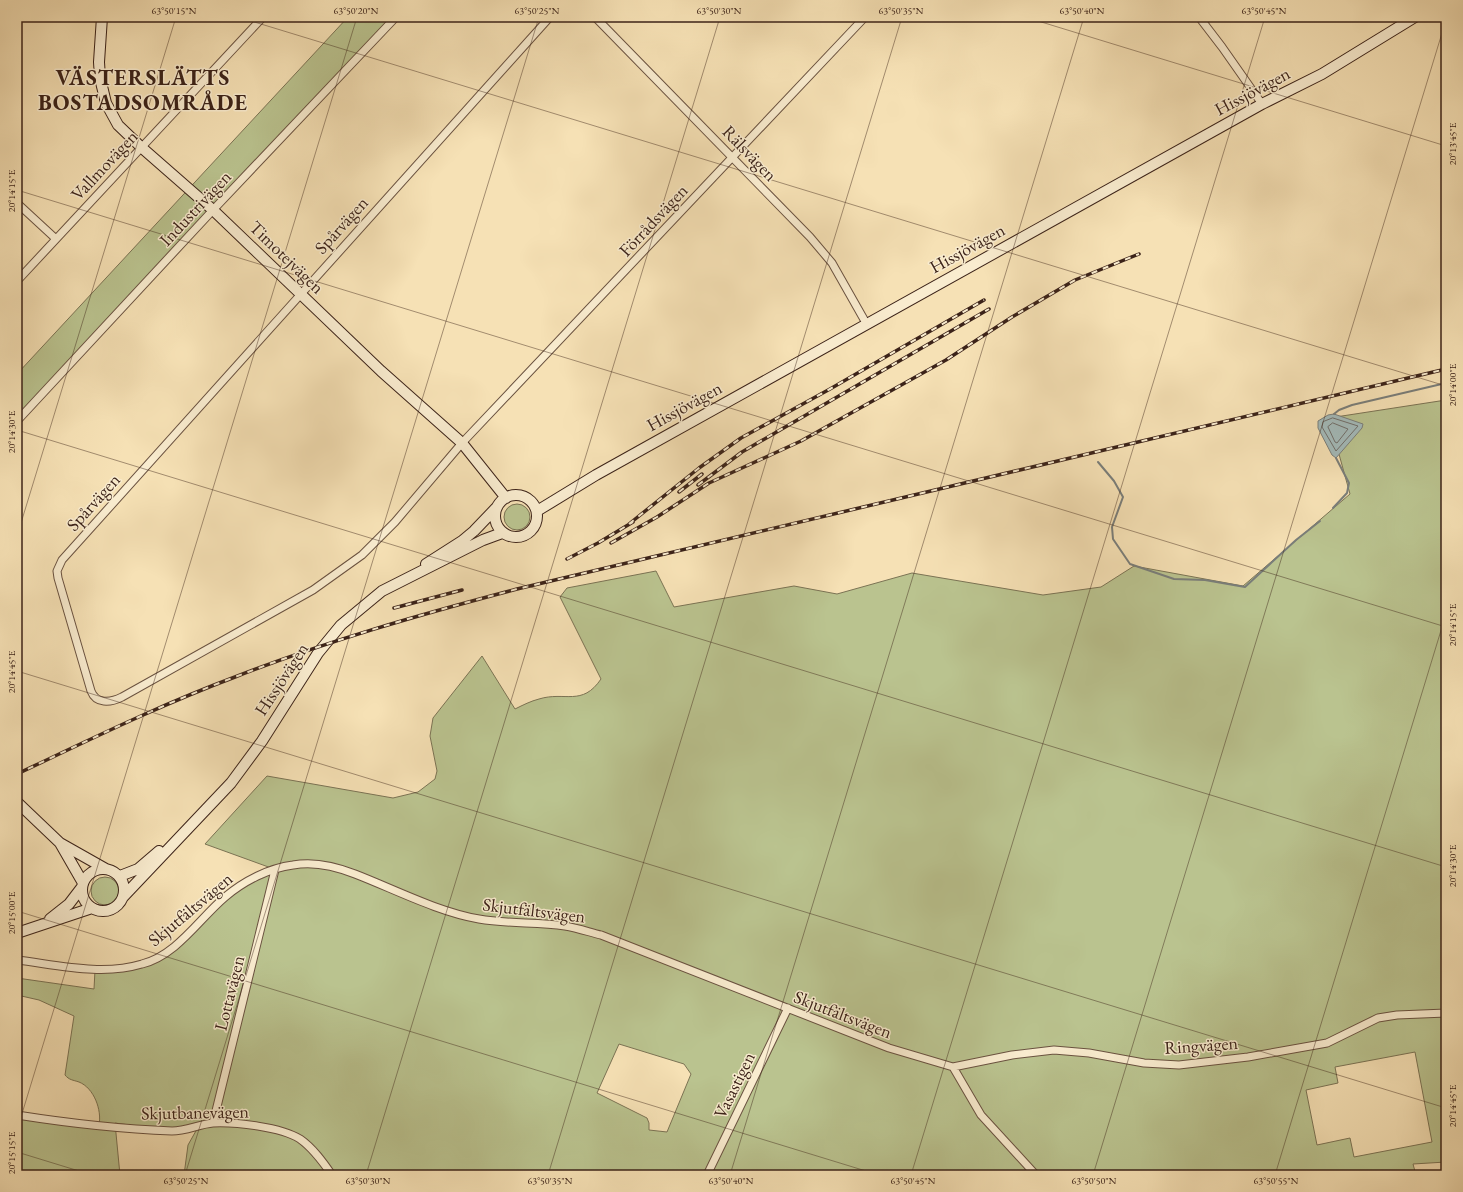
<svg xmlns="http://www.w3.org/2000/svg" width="1463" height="1192" viewBox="0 0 1463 1192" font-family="'EB Garamond',serif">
<rect width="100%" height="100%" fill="#f6e1b5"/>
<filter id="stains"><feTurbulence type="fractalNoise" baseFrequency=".005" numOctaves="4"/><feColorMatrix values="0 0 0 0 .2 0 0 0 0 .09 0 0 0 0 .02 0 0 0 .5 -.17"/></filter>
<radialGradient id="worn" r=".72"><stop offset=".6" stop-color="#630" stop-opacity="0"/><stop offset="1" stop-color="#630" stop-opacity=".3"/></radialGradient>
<path fill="#bac38f" stroke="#7b7354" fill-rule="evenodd" d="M348,17H396L17,421V374Z
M1446,400V1162L1413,1164L1416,1175H184L188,1145L197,1129L173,1131L115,1123L120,1175H17V1115L99,1125C102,1110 94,1088 79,1082C73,1080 69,1080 65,1075L74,1016L39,1000L17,995V978L94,989L95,970H117L161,956L225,897L274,869L205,844L267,776L393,798L418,792L435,779L437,771L430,736L433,718L482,656L515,709C523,705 531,701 539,699C565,691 582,707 601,679L560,597L567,588L656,571L674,607L794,586L837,594L912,573L1043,595L1101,587L1134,566L1243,586L1350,494L1329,418ZM619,1044L684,1064L691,1074L667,1132L649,1130V1123L647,1118L597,1093ZM1415,1052L1432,1142L1354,1157L1350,1138L1317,1145L1306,1090L1338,1083L1335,1067Z
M504 517a13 13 0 1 1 26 0a13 13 0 1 1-26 0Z
M91 891a14 14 0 1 1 28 0a14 14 0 1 1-28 0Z"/>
<path fill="#a3baba" stroke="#7a7e7a" d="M1334,414L1363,424L1362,428L1336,458L1332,455L1318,428V421L1328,415Z"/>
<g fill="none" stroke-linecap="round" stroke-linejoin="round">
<path stroke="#706e6a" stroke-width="1" d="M1333,418L1358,426L1336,451L1322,427L1323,422Z
M1333,423L1348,429L1337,443L1335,442L1328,427Z"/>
<path stroke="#7a7e7a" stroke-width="2" d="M1334,414L1339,410L1352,405L1446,383
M1098,462L1114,481L1123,497L1112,527L1113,539L1130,564L1174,579L1205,580L1245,587L1296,540L1320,521
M1333,508L1347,493L1349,483L1336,458"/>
<g stroke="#6a5240" stroke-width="9">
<path id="street" d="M550,17L62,560L57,571L58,578L91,691C96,704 110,703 122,697L313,590L362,555L395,522L462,443L865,17
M595,17L810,237L832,263L866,323
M1199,17L1222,47L1262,104
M17,203L56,239
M17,281L263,17
M17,421L213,210L396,17
M17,960C58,965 102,976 142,964C177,955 199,919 225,897C244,881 269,868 293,865C314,861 335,866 355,874C394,889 438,912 479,919C508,924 536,922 565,926C577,928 589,932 601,935L889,1048L953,1067L981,1115L1036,1175
M953,1067L1012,1055L1054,1050L1089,1053L1144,1063L1179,1065L1248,1057L1327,1043L1378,1018L1397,1015L1446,1013
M17,1115C68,1123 120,1129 172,1131C186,1131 200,1124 213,1123C236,1122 281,1127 300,1139C313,1148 323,1162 332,1175
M213,1123L275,870
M707,1175L788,1008"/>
</g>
<g stroke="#3c2319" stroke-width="12">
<path id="secondary" d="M102,17L99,62L100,78L106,103L118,125L141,147L213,210L381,371L462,443L506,498
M495 516a21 21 0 1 1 42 0a21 21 0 1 1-42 0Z
M537,511L596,475L1262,104L1322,74L1415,17
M426,564L462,541L474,531L496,508
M17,802L60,843L106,869
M60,843L83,883
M82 890a21 21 0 1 1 42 0a21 21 0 1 1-42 0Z
M120,876L138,869L159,851
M123,897L231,783L262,741L318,653L341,625L382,591L483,540L502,533
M50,919L69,904L82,887
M17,933L92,908"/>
</g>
<use href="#street" stroke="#f9eccf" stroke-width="7"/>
<use href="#secondary" stroke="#f9eccf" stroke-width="10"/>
<g stroke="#3c2319" stroke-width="3.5">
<path id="rail" d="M698,485L742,452L989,309
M679,492L702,474
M629,524L699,468L741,438L830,389L984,300
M611,543L657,517L709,483L801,441L946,360L1012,317L1075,280L1139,254
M567,559L598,543L633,522
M394,608L462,590
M17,774C89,740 160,705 235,677C327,641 422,614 517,589L1446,369"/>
</g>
<use href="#rail" stroke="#f9eccf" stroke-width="2" stroke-dasharray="6" stroke-linecap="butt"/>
</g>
<path fill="none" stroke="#3c2319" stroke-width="1" stroke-opacity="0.45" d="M238,17L1446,386M1025,17L1446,146M17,190L1446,627M17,430L1446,867M17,536L176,17M17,671L1446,1108M17,911L879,1175M17,1130L357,17M17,1152L92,1175M185,1175L539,17M366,1175L720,17M548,1175L902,17M730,1175L1084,17M911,1175L1265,17M1093,1175L1446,20M1275,1175L1446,614"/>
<g text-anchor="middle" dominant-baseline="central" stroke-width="3" stroke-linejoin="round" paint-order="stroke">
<g font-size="18" fill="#3c2319" stroke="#f9eccf">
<text transform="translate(1252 91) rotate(-28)">Hissjövägen</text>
<text transform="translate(750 153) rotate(46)">Rälsvägen</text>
<text transform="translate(104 165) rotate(-47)">Vallmovägen</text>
<text transform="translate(195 208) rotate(-47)">Industrivägen</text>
<text transform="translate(653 220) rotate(-47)">Förrådsvägen</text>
<text transform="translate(341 225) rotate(-48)">Spårvägen</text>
<text transform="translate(967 248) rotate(-29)">Hissjövägen</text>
<text transform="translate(287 257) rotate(44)">Timotejvägen</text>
<text transform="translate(684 406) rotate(-29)">Hissjövägen</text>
<text transform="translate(93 502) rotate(-48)">Spårvägen</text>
<text transform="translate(281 679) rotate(-57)">Hissjövägen</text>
<text transform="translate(190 909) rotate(-40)">Skjutfältsvägen</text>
<text transform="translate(534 910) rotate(7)">Skjutfältsvägen</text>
<text transform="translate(229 993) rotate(-76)">Lottavägen</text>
<text transform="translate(843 1014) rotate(21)">Skjutfältsvägen</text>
<text transform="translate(1201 1045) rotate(-4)">Ringvägen</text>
<text transform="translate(734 1085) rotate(-64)">Vasastigen</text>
<text transform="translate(195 1112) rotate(-1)">Skjutbanevägen</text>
</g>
<g font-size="22" font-weight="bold" letter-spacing="1" fill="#3c2319" stroke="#f9eccf">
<text x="143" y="77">VÄSTERSLÄTTS<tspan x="143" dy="25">BOSTADSOMRÅDE</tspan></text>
</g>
</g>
<rect width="1463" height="1192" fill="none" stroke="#f6e1b5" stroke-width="44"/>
<rect x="22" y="22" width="1419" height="1148" fill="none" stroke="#3c2319" stroke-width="1.5"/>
<g font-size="10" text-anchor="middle" fill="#3c2319">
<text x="174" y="14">63°50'15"N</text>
<text x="356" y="14">63°50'20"N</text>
<text x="537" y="14">63°50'25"N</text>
<text x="719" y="14">63°50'30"N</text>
<text x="901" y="14">63°50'35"N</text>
<text x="1082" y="14">63°50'40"N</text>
<text x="1264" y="14">63°50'45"N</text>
<text transform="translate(1452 144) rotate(-90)" y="4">20°13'45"E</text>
<text transform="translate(11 191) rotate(-90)" y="4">20°14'15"E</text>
<text transform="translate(1452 385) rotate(-90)" y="4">20°14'00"E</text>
<text transform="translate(11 432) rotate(-90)" y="4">20°14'30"E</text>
<text transform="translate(1452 625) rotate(-90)" y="4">20°14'15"E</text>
<text transform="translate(11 672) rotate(-90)" y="4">20°14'45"E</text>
<text transform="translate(1452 866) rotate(-90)" y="4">20°14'30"E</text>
<text transform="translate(11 913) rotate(-90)" y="4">20°15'00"E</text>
<text transform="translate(1452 1106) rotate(-90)" y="4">20°14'45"E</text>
<text transform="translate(11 1153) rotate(-90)" y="4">20°15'15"E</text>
<text x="186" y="1184">63°50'25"N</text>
<text x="368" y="1184">63°50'30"N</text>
<text x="550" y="1184">63°50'35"N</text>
<text x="731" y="1184">63°50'40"N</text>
<text x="913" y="1184">63°50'45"N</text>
<text x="1094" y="1184">63°50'50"N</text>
<text x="1276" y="1184">63°50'55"N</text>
</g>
<rect width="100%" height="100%" filter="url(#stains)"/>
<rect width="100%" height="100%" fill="url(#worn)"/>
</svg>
